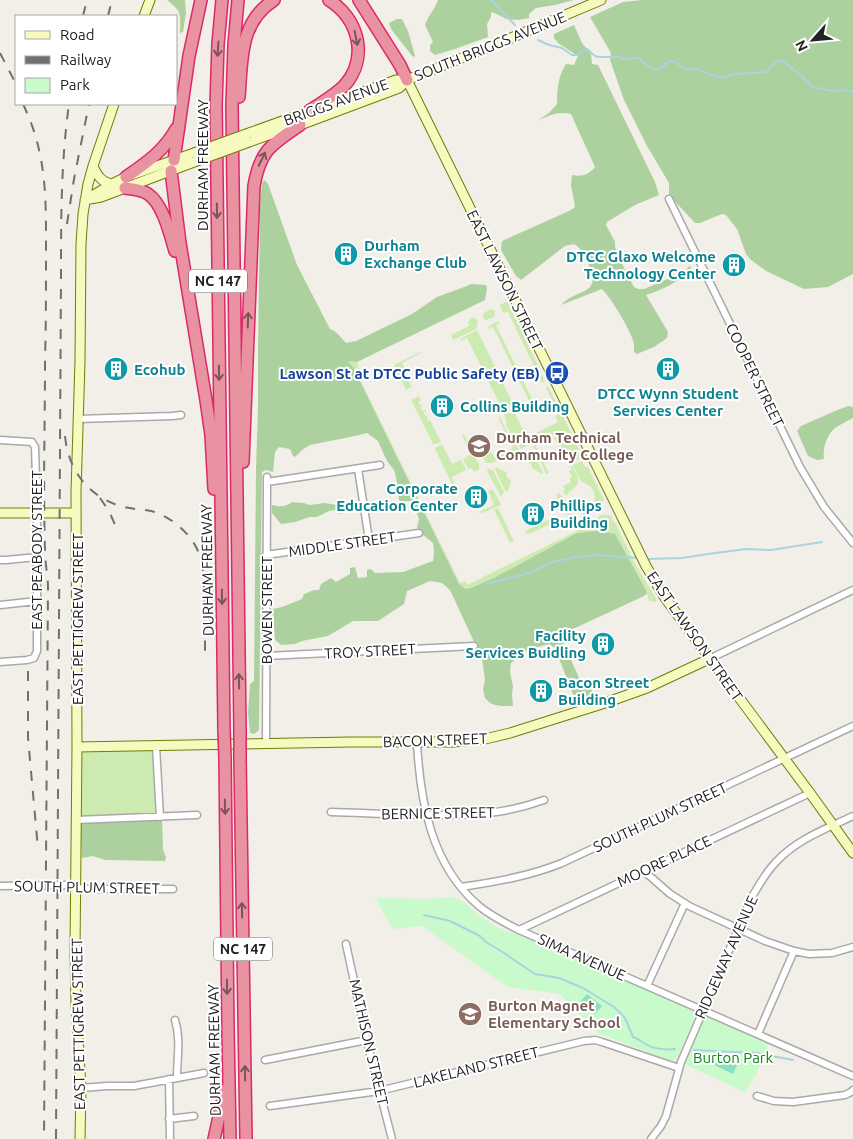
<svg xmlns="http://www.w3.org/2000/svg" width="853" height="1139" viewBox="0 0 853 1139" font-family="Ubuntu,sans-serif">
<rect width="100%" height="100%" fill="#f2efe9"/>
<path fill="#cdebb0" d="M505,302H508L541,372V373L545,381L542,383L508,312L503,313L501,309L500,305Z
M490,309L495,311V316L491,319L489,318L488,320H485L483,318V314Z
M471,318H475L478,322L476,329L453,340L451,335L469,326L468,322Z
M498,321L500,323L496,325L532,399L529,401L493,327L488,329L489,326Z
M477,330L513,404L509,405L508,410L503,413V411L467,338L460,341V339Z
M420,352L421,353L402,363L405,369L397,371L394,365Z
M348,360L357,362L359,367L355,369L460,583L465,581L467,585L597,521V518C601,514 607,514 612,516V519L616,524L634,562L657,600L655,602L649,601L646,590L615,535L466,589L459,584L353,367Z
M404,371L412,387L406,390L397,372Z
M548,386L579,449L578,452L581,458L569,464L568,462H566L561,452L563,451L560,445L558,446L553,436H552L550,432L536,439L538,443L535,445L549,473L546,474L530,438L532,435L558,422L555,416L559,414L546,388Z
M419,396L421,400L419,402V404L421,405L422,404L423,405L421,407L423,411L425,410L426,411L424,413V414L428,417L427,418L428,421L430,420L441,442L436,444H433L411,400Z
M514,411L528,441L527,446L521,449L505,424L507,423L504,415Z
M498,417H500L508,434L519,450L492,463H486L480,450L488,446L494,457L513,448Z
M464,434L479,464V469L475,472L471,468L468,469L463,459L471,454L462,435Z
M442,444L452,464L461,460L466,470L452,477L454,483L452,484L435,449L436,447Z
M532,450L543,472L542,474L532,468V465L529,463Z
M582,461L585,467H588L604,500L599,508L583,515L580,510V509L587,512L593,505H594L595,497L593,490L590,486L581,481L573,465Z
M572,466L576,473L575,474H577L578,483C576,489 570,489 566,496L563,492L565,490L563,486L571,482L569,478L572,477L569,471L572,470L570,467Z
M496,467L506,472L507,477L511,481L508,491H505L495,469Z
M488,469L493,470L504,492L501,497L487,471Z
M493,489V491H494L501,505L483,513L479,512L494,505L488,491Z
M559,493L569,503L566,506L568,511L573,510L574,512L569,515L568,513L567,514L566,516L556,495Z
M498,508L514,541L510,543L494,510Z
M552,518L553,520V523L529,534L526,533L525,531Z
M153,748L158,815L78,819V749Z"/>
<path fill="#add19e" d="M167,0H185L186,13L183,32L180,33C180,14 183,13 167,0Z
M438,0H574L555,5L536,8L529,14V18L519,20L506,19L499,15L491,12V17L487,24L488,37L455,49L435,55L430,51V45L433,42L425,25C428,16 435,9 438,0Z
M642,0H853V274L828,287L804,289L766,271L751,260L746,254L737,229L726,215L722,214L700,223H695L669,195V183L647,146L624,100L610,60L611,53L590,17L623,2Z
M397,19H402L408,31L415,56L413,57L391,29L389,23Z
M574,25L582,43L591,54L592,64L598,65L655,182L659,195L635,205L607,222L606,225L615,242V247L625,270L634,287L638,289H644L684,272L690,265L691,269V272C677,282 662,290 646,295L668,332L667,338L654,347L637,354L634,352C634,349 634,347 634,344C632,332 611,298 602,289L561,305C576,288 604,296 588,263C584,254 583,250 574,244L565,246L521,280L516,276L501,250L502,241L569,211L575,207L571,185L572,175C582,177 588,175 595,167L571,114C557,111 551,115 537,121L549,113L557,104C557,90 558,76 566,64L574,65L578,56L558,43L554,38V34Z
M265,180L268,184L297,265L330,329C338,332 340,337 346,343L356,341L412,314L437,297L467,286L471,284L486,285L487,288L485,300L357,362L348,361L353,367L459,584L466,589L473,587L494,578L577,533L599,531L615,534L646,590L647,593L644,596L560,635L579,678L588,684L596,697L577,702L572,692L555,648L549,644L527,650L511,663L510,672L513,686L512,694L513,706H501L495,705L490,703L485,698L483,690L485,680L482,659L450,590L442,583L430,581L407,591L404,604L378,621H353L328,636L302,641L295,644L281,645L275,640L273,609L282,607L302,599L304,594C311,592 310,590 319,590L321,584L331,578L336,582L350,574V568L355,567L358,578L367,577V570L371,569L375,573L403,572L433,561L434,552L433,543L422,534L417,527L419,519L412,501H406L402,503L399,500L396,477L394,470L387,461L378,441L367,433L355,436L310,445L302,450L295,457L293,456L290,449L279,447L275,452L273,472L266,470L262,472L259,730L254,734L250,733L248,712L250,684L254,681L256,468L258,407V350L260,209L262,183Z
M848,406L853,407V418C848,421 843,423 838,426C828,432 822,447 824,459L817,460L808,456L797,431L801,426L835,411Z
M292,502L304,503L309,505L325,503L350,507L343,513L340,514L335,510L329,511L317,517H310L295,522L281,524L272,513V505C280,507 286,507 292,502Z
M162,819L163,850L166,857L165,861L105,860L93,856L82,858L80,824L92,822Z"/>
<path fill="#c8facc" d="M454,897C465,901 473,911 483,918C495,927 507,932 522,936L691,1008L695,1016L678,1057L674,1060H668L609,1037L599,1034L560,994L508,987L422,926L393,929L375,898L428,899Z
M707,1017H711L769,1042L756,1075L744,1092L683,1063L701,1021Z"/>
<path fill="#88e0be" d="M587,994L602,1006L595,1014L580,1002Z
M718,1056L737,1065L733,1074L714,1065Z"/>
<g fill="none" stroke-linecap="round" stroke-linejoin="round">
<path stroke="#aad3df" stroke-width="2" d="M491,0L515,25
M538,40L549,45L562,48L572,55H576L585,49H587L595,56L599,57H618L626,59L638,58L649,67L656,69L662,68L667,63L672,61L675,62L685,69H696L717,77H726L734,74L766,72L775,63L778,61L784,62L802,76L812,87L833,91L837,90L853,91
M647,559L682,558L708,554L746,549L771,550L822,542
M485,584L530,573L553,562L575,557L596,555L638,558
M424,915L450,921L480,936L486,942L504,953L535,974L559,978L583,988L614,1007L625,1018L633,1037C639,1039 642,1042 647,1045C654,1049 667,1050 675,1049
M694,1050L756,1053L793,1060"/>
<g stroke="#a9a9a9" stroke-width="9">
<path id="street" d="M669,199L800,467L824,507L853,543
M78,419L172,416L181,415
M0,440L32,442L35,447L37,513V651L34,658L27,660L0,662
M358,469L369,540
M267,482L380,465
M266,555L419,533
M0,560H6L37,557
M0,605L37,601
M266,656L474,646
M709,659L853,590
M417,742C420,801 431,865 479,906C491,916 505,923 519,930L853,1076
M266,744L267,477
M156,746L160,817
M331,812C366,813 400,815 435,815C476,815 505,814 544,800
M76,820L197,815
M644,871L669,893L689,906L765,941L794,951L809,954L832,953L853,947
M0,886L68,885L83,889H173
M461,887C495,882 530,876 562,863L853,726
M519,930L810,793
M346,944L368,1046L392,1139
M647,986L685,903
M175,1020C181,1039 177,1058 177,1078
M758,1034L794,951
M265,1060L367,1040
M169,1079L170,1139
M81,1088L107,1086H134L204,1073
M757,1096L774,1101L793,1102L845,1095L851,1092L853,1090
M270,1106L379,1091L584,1041L595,1040L602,1042L679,1068
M169,1119L194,1116
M651,1139L661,1126L666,1116L681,1062L752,897C759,885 766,872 776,862C797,839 826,829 853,816"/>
</g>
<g stroke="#707d05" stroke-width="11">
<path id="secondary" d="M144,16L150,0
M407,80L646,566L665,598L810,793L853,853
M249,133L396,80H407L499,43L601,0
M249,142L282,130L300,125L399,88L407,80
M93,166C97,175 101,182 112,184
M90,199L101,197L194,162
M85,200L112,184L126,177L194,153
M0,513H76
M77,747L351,742H453L485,739L510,733L602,704L647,688L709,659
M80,1139L81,1088L76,1003L75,950L77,747L76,492L80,361L81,244L83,214L88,184L93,166L114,104"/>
</g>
<g stroke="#dc2a67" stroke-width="14">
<path id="highway" d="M222,0L218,44L216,105L224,730
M238,0L234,45L232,106L240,730
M359,0L400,65L407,80
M239,97C242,61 239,22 274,0
M309,111C321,103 334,96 344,86C369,58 359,19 329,0
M174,160L189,56L201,0
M171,171L180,243L206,400L211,435L214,489
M126,177C146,163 164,151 176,129
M125,188C133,189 141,189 148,194C163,204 170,234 175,251
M243,462L254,186C260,150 272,144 300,125
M225,758L228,1030L230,1139
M240,758L246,1139
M214,1139L225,1090"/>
</g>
<use href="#street" stroke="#fff" stroke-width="6"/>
<use href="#secondary" stroke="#f7fabf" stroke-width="9"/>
<use href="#highway" stroke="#e892a2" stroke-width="11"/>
<path stroke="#707070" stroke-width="2" stroke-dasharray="10 10" stroke-linecap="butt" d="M83,16L87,0
M108,16L112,0
M0,53L16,84
M23,104C47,154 46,197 46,252C46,288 46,325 45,361C45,424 43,488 45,551C45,563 48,576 48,588L44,1139
M67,224L74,179L89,104
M65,436C68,468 86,494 117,505C128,509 140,509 151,511C170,516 189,532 197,549C205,566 204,585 204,602C205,619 205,635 205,652
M100,498L109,511L116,527
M28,671V738L38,849
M56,1139L61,275C61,218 61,161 69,104"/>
<g stroke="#707d05" stroke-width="11" stroke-linecap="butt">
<path id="secondary-bridge" d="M194,153L249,133
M194,162L249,142"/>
</g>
<g stroke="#dc2a67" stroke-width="14" stroke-linecap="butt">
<path id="highway-bridge" d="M224,730L225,758
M240,730V758"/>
</g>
<use href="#secondary-bridge" stroke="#f7fabf" stroke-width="9"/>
<use href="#highway-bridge" stroke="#e892a2" stroke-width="11"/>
</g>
<defs><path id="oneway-shaft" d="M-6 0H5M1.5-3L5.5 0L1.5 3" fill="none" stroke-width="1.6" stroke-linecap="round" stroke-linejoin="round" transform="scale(1.25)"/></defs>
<g stroke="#7b545c">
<use href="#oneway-shaft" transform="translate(356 38) rotate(79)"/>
<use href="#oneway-shaft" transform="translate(218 49) rotate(93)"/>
<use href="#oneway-shaft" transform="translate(262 159) rotate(-64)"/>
<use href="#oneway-shaft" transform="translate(217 211) rotate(89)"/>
<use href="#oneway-shaft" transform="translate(248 320) rotate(-88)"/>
<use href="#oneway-shaft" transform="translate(219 373) rotate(89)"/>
<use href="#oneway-shaft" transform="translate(222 597) rotate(89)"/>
<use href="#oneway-shaft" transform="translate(239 681) rotate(-91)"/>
<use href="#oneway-shaft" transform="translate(225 807) rotate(89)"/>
<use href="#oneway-shaft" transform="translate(242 910) rotate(-91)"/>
<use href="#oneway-shaft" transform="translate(227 987) rotate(89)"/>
<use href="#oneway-shaft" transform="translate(245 1073) rotate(-91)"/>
</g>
<defs>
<g id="building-disc" transform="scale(1.25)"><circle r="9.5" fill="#0f9aa8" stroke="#fff"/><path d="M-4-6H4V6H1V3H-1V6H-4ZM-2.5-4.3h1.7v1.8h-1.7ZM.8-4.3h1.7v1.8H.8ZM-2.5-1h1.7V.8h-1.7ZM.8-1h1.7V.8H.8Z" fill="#fff"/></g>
<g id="bus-disc" transform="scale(1.25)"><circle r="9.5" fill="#1a4fb4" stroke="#fff"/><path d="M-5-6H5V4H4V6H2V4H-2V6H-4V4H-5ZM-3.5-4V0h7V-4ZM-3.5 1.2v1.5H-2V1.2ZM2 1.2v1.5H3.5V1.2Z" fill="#fff"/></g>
<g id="university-disc" transform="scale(1.25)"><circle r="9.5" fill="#8d6e63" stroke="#fff"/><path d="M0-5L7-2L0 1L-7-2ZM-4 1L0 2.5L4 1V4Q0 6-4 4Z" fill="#fff"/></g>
<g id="school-disc" transform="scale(1.25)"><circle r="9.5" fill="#8d6e63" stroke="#fff"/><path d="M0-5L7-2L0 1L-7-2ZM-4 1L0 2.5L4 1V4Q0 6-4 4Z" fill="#fff"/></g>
</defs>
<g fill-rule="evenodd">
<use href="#building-disc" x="346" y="254"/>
<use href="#building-disc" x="734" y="265"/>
<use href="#building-disc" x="116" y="369"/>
<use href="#building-disc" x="668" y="369"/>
<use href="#bus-disc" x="557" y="373"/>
<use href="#building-disc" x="442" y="406"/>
<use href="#university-disc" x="479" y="446"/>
<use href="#building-disc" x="476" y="497"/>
<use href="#building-disc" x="533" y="514"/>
<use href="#building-disc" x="603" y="644"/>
<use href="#building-disc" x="541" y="691"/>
<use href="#school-disc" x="470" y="1014"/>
</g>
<g text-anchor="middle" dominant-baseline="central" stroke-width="4" stroke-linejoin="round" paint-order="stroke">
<g fill="#fff" stroke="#646464" stroke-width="1">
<rect x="189" y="269.5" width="58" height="23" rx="4"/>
<rect x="214" y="937.5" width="58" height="23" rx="4"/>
</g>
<g font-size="14" font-weight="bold" fill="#222">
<text x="218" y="281">NC 147</text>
<text x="243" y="949">NC 147</text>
</g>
<g font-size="15" fill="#222" stroke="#fff">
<text transform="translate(490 46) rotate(-22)">SOUTH BRIGGS AVENUE</text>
<text transform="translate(336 102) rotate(-20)">BRIGGS AVENUE</text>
<text transform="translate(202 165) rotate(-90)">DURHAM FREEWAY</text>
<text transform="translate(505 280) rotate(64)">EAST LAWSON STREET</text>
<text transform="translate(755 375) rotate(64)">COOPER STREET</text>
<text transform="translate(342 544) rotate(-8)">MIDDLE STREET</text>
<text transform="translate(36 550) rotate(-90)">EAST PEABODY STREET</text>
<text transform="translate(207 570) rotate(-91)">DURHAM FREEWAY</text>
<text transform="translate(266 610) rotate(-90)">BOWEN STREET</text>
<text transform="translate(77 619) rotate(-90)">EAST PETTIGREW STREET</text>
<text transform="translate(695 636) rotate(55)">EAST LAWSON STREET</text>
<text transform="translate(370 651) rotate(-3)">TROY STREET</text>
<text transform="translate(435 740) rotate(-2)">BACON STREET</text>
<text transform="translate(438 813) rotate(-1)">BERNICE STREET</text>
<text transform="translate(660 817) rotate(-25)">SOUTH PLUM STREET</text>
<text transform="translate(664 861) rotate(-25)">MOORE PLACE</text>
<text transform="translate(87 887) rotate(1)">SOUTH PLUM STREET</text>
<text transform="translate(582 957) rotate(24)">SIMA AVENUE</text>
<text transform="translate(726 957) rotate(-66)">RIDGEWAY AVENUE</text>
<text transform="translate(78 1024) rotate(-91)">EAST PETTIGREW STREET</text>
<text transform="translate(369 1042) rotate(77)">MATHISON STREET</text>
<text transform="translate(214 1050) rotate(-91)">DURHAM FREEWAY</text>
<text transform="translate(476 1067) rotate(-14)">LAKELAND STREET</text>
</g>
<g font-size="15" font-weight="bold" fill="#0d838f" stroke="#fff" text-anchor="start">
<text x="364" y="245">Durham<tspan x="364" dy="17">Exchange Club</tspan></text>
<text x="716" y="256" text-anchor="end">DTCC Glaxo Welcome<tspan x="716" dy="17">Technology Center</tspan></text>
<text x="134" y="369">Ecohub</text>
<text x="668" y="393" text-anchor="middle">DTCC Wynn Student<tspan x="668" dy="17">Services Center</tspan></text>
<text x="460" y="406">Collins Building</text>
<text x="458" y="488" text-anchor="end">Corporate<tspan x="458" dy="17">Education Center</tspan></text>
<text x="550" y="505">Phillips<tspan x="550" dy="17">Building</tspan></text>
<text x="586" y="635" text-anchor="end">Facility<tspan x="586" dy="17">Services Buidling</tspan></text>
<text x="558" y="682">Bacon Street<tspan x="558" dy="17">Building</tspan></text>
</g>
<g font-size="15" font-weight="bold" fill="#164399" stroke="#fff" text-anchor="end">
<text x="540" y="373">Lawson St at DTCC Public Safety (EB)</text>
</g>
<g font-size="15" font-weight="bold" fill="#785e54" stroke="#fff" text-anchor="start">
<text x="496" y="437">Durham Technical<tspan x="496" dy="17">Community College</tspan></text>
<text x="488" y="1005">Burton Magnet<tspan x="488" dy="17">Elementary School</tspan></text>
</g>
<g font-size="15" fill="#0c8416" stroke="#fff">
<text x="733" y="1057">Burton Park</text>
</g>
</g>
<rect x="15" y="15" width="162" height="90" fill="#ffffff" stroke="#a7a7a7"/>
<rect x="25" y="31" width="25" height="8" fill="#f7fabf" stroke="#a7a7a7"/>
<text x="60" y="40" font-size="15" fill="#222222">Road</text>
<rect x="25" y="56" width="25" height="8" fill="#707070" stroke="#a7a7a7"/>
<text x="60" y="65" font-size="15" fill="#222222">Railway</text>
<rect x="25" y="78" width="25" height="15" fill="#c8facc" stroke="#a7a7a7"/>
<text x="60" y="90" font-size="15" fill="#222222">Park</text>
<g transform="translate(813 40) rotate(243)" stroke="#ffffff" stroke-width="4" paint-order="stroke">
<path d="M0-4L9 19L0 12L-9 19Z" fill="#222222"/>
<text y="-8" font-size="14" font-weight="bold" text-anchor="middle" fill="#222222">N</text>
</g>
</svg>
